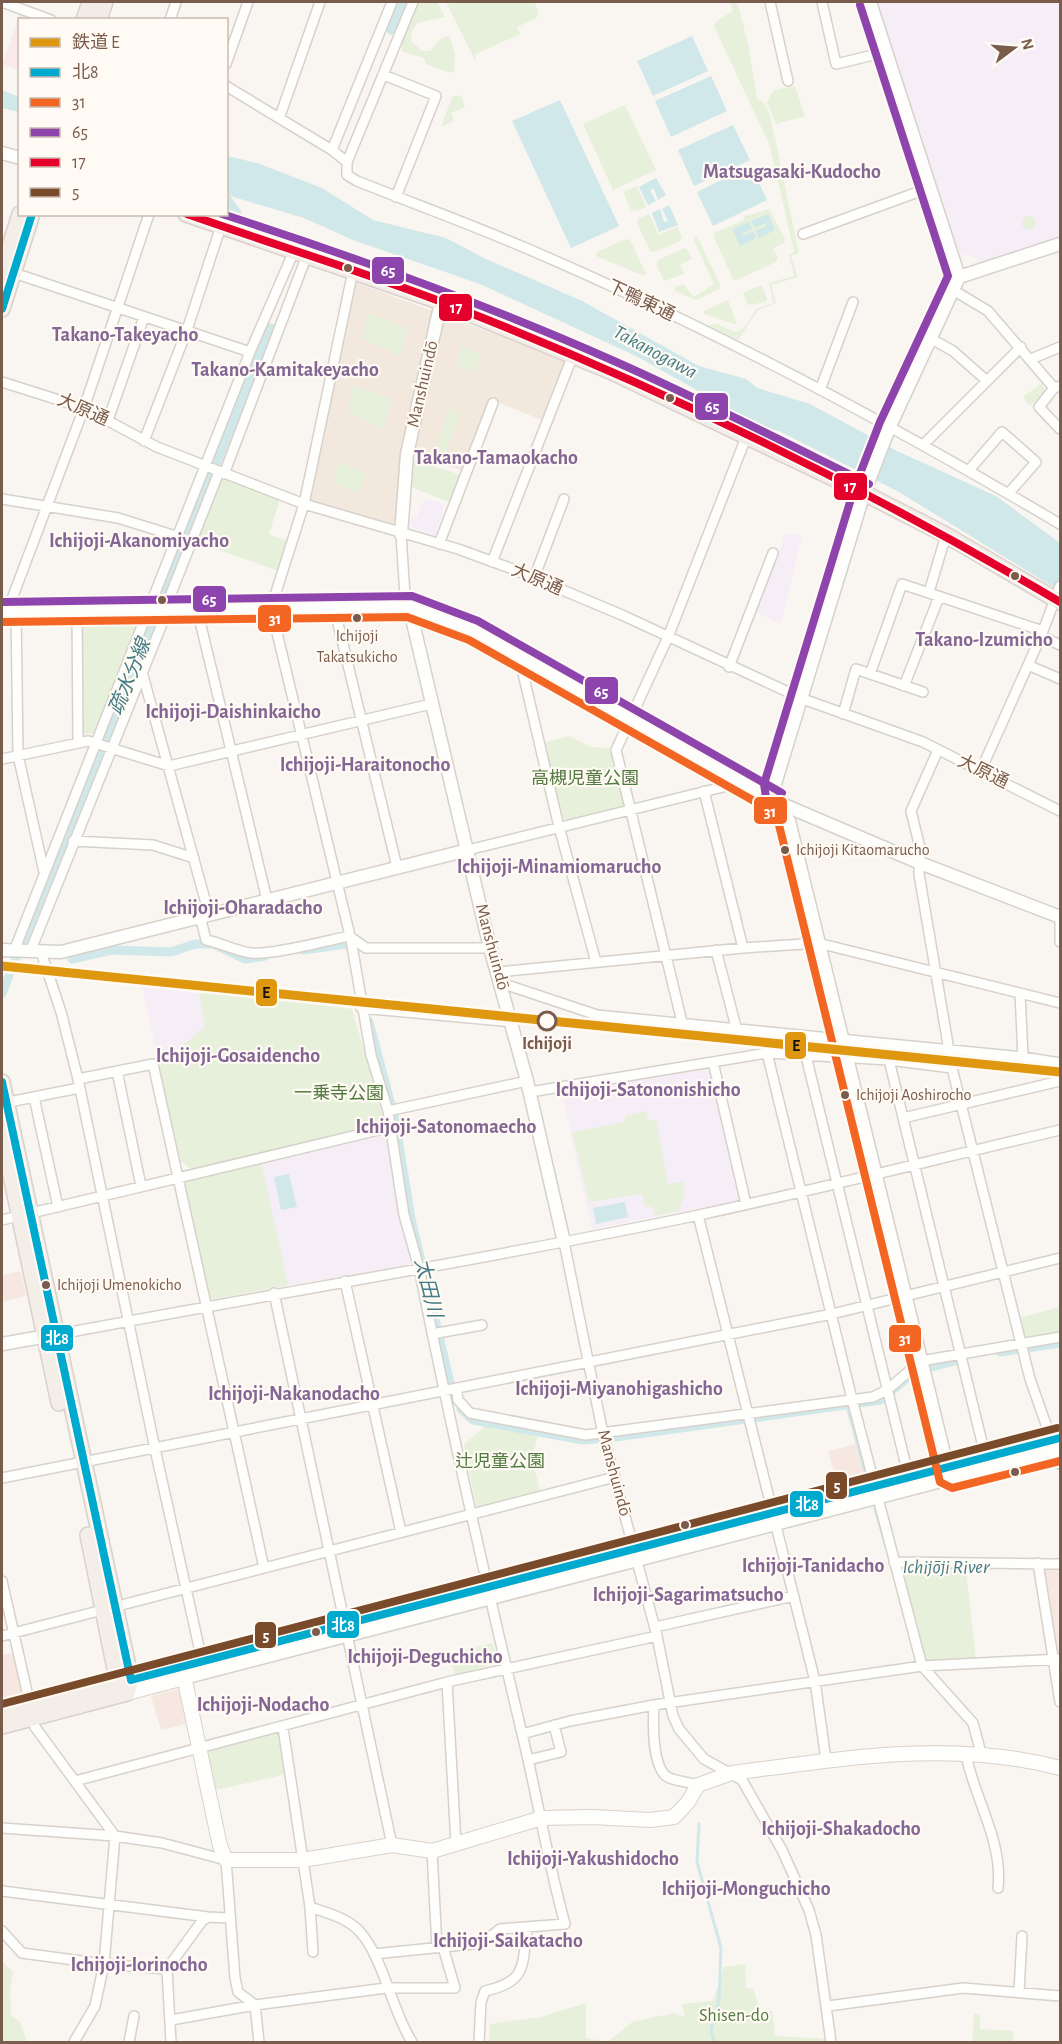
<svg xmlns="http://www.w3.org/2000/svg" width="1062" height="2044" viewBox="0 0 1062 2044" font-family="'Alegreya Sans','Noto Sans JP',sans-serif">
<rect width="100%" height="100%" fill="#f9f5f0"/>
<path fill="#f2e8de" d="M354,282L567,361L544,421L490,399L462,470L406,453L399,527L309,500Z"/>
<path fill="#f6e8e1" d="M21,1271L26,1296L2,1302V1275Z
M856,1444L865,1479L838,1486L828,1451Z
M1043,1570H1060V1656L1056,1652Z
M15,1652L26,1698L2,1704V1655Z
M182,1688L190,1723L161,1730L151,1696Z"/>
<path fill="#f6eef6" d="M876,2H1060V237L976,265L978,259L966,254L960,257Z
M424,499L440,502L444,509L434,538L409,525L412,516L417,517Z
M786,533L802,536L781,624L755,612Z
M142,984L198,989L205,1026L159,1067Z
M705,1068L709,1073L739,1197L737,1201L592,1229L561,1089Z
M384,1131L412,1260L410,1264L213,1299L184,1182Z"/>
<path fill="#fae9e9" d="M20,13L38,19L20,20L19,70L3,64Z"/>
<path fill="#e7f0db" d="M418,2H437L445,17L417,23L412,31L411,41L422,51H430L439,40L449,35L455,55L454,71L450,73L426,64L424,58L402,51V42Z
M446,2H539L535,4L539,13L536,18L517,27L520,34L476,54L475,60Z
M730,2H737L748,43L757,98L764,103L770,115L799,253L791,256L798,277L771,285L776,303L758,310L738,340L708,325L717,324L735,332L743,329L757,308L773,303L769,283L794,276L789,255L794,252L770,146L714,26L715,22L733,11Z
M795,86L805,116L776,124L767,102L774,90Z
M457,95L462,97L465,107L451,113L454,121L441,127L452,97Z
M625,105L656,170L613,190L583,124Z
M637,186L646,207L635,211L631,210L624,194L625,191Z
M769,209L785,239L784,243L773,248L778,258L776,262L736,280L733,279L714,237V233L744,220L743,217Z
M649,214L659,235L677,227L682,237L680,241L654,252L650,251L637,223L638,219Z
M1022 223a7 7 0 1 1 14 0a7 7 0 1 1-14 0Z
M697,236L720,285L719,289L696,300L675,291V287L683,284L694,297L714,284L693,238Z
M626,239L630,240L646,274L644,276L596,256L597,252Z
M684,248L687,249L692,259L680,265L684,274L664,281L656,264L658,260Z
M762,285L767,299L765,302L748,305L743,293Z
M728,300L737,325L704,314V311Z
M368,313L407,328L401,356L363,339Z
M461,346L481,354L476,372L456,365Z
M1042,383L1045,392L1030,406L1023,397Z
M353,386L391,399L384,430L348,412Z
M448,409L461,414L445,452L436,450Z
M413,460L461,475L451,503L411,487Z
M339,462L367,473L357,494L334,482Z
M220,477L280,499L269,534L287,541L278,571L194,541Z
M141,619L96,733L82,735V620Z
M569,736L591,747L611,748L625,806L567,820L561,817L543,743Z
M198,989L352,1009L383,1117L378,1125L190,1169L180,1160L159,1067L205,1026Z
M646,1111L648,1121L656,1120L668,1184L683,1182L685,1192L679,1211L655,1216L652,1206L645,1207L642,1194L589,1202L572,1132L625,1122V1116Z
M261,1161L288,1285L213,1299L208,1295L184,1182L187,1178Z
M1060,1307V1335L1024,1341L1018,1318Z
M486,1425L538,1435L532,1458L540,1491L479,1507L476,1505L464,1445Z
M899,1570H966L976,1660H926Z
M493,1643L497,1660L494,1664L455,1675L449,1654Z
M276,1732L281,1735L287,1774L215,1790L206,1753L210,1749Z
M2,1961L13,1972L10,1990L11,2015L20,2022L27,2042H2Z
M745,1964L746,1988L754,1989L759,2011H772L775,2036L828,2039V2042H489L490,2024L541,2017L586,2003V2038L608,2042L632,2022L674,2013L685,2017L682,2004L713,2001L724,1967Z
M974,2014H980V2029L1014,2031L1013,2042H972Z"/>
<path fill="#d0e8ea" d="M692,36L708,71L653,96L637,61Z
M711,76L727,111L671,137L655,101Z
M2,90L19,97V112L2,108Z
M560,100L619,226L571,248L512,121Z
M733,125L750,160L694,186L678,150Z
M227,156L257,163L322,188L373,220L446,238L484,258L582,301L699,366L746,379L757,388L810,404L897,451L996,496L1060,543V591L899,492L779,431L764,428L638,357L480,284L353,240L304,218L227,195Z
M751,166L767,200L713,226L697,192Z
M656,178L666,195L658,200L654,189L650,190L656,201L648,205L639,187Z
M669,205L678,225L659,232L652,213L660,209L664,222L668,221L662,209Z
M768,214L775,230L759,238L755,230L766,227L765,223L755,228L751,221Z
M749,222L752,229L742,233L743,236L753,231L756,238L740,246L732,229Z
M289,1174L297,1207L281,1210L274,1177Z
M625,1202L628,1217L596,1224L593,1208Z"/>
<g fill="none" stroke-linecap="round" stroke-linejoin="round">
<path stroke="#d0e8ea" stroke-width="3" d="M847,1406L867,1479
M875,1509L892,1567L993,1568
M699,1824L697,1862L721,1948L719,2000L711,2030L714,2042"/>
<path stroke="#d0e8ea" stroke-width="9" d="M391,30L403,2
M226,198L237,213
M303,950L346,944L355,950
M72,959L112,950L171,952L195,944H213L245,959L265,956
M2,993L271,328
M369,1022L395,1120L411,1219L453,1395
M1000,1352L1060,1343
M461,1409L473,1420L583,1440L616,1437L881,1400L914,1372L954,1361"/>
<g stroke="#d7d1cb" stroke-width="12">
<path id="minor" d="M2,2L51,20
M770,2L788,81
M822,2L836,64L886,52
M170,20L176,2
M226,64L248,2
M384,75L436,96L396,197
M226,86L332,150L347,162V175L357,181C412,203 467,223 521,246C707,325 887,422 1060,524
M280,116L320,2
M332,150L392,2
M347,162L413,2
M803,234L929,188
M353,271L304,504L271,608L351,940L371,1055L388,1111
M14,273L250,352
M953,290L988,311L1054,388
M930,338L953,351L987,381
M1031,359L1060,347
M2,382L84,408L157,447L304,504L458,549L510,568L622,615L803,699L923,742L1060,811
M1060,386L1054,388L1039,407L1060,429
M820,390L853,302
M108,420L144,317
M144,441L187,330L221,226
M924,444L1021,347
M970,469L1002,432L1036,462L1009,493
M224,474L307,255
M2,499L118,518L179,537
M401,534L405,596L409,606
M439,544L493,403
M492,562L573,355
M534,578L564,499
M929,592L946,535
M334,607L397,867
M165,609L219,472
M197,609L267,900
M77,610L78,743
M16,611L18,755L44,872
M7,612L84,408L149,214
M1041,636L1060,645
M524,659L522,669L559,827L596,962
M1028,665L1060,679
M729,667L773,553
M142,672L209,914
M870,674L902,584L1043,631
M904,686L939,597
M843,714L856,669L923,692
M938,750L911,811L920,848L919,874L952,1068L1030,1379L1060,1464
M2,759L88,741L169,766L431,704
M981,770L1041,636L1060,586
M704,791L743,948
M73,841L153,845L194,858
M468,850L723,787L731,778
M200,916L206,940C222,943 235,951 251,953C273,955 325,941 349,936L366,948H490
M1060,916V942
M716,950L736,1027
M14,951L250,352L294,251
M30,952L168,609
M41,952L61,1012L78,1079
M498,972L743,948L818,943L1060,1003
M501,983L597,1015L1023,1057L1060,1063
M1020,993L1023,1057
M361,1008L512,1022
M682,1022L616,750L668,637L747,435
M767,1053L852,1399L922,1666L973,1723L982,1757
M806,1056L909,1478
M889,1060L987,1463
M713,1062L746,1204
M117,1071L141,1186
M530,1092L767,1053L889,1060L952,1068
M34,1097L58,1207
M4,1103L79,1088
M903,1118L1060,1081
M698,1215L815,1681L826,1760
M2,1220L391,1127
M564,1242L603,1434L657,1636L673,1716L679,1729L704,1759L742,1780L782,1850L809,1910L816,1935L831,2042
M345,1281L401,1532
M274,1293L392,1845
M432,1334L482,1325
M55,1335C269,1294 485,1260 699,1215C820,1189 940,1158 1060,1130
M456,1388L458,1400L470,1413L586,1435L873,1397L887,1390L921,1361L1060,1337
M2,1478L832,1314L1060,1258
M894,1562L1060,1564
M1038,1563L1060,1702
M2,1581L35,1727L115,1836L104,1964L22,1953L2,1931
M655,1627L794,1596
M2,1636L615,1477
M203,1665L155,1449L78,1079L153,1064L264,1568
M447,1682L456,1844
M654,1705C653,1722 652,1764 666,1776C672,1781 690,1782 698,1785
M283,1728L310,1907C327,1913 348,1918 360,1932C383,1957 392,2011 412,2042
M522,1734L570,1721L654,1705L922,1666L1060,1659
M966,1755C975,1800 1003,1841 998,1888
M528,1760L561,1752L554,1725
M75,1781L447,1682L657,1636
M2,1828L115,1836L162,1843L226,1860L235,1978L238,1992L255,2005L259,2042
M432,1851L437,1948
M2,1891L208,1917
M310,1907L313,1952
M374,1954L482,1943L500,1929L565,1924C548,1863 538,1800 523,1738C486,1582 450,1425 419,1268L404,1215L388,1111L527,1081
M1019,1992L1022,1936
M828,2006L963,1988L1060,1996
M171,2020L255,2005L386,1988H455L443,1947
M74,2042L95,2006L104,1964L167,1969
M129,2042L134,2016
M171,2042L167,1969L202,1921L208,1917L228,1918
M479,2042L481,2002L485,1991C527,1982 522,1966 527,1929"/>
</g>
<g stroke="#d7d1cb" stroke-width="15">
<path id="tertiary" d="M870,2L959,277L890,426L864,493L774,787L777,802L789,821L950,1478
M2,153L20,158
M959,277L1060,244
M401,534L407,454L441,302
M409,606L490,948L527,1081L564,1242
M2,612L409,606L473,630L777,802L920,863L1060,917
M2,950L61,952L468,850
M2,1344L53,1335
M182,1667L1060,1438
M184,1678L1060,1450"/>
</g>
<g stroke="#d9d2cb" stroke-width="16">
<path id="secondary" d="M122,1683L182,1667L220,1846L226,1860H303L392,1845L432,1851L542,1818L591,1817L650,1820L674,1817L688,1802L698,1785L732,1773C841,1759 952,1739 1060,1768
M127,1693L184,1678"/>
</g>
<g stroke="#dad1cc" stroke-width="18">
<path id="primary" d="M2,272L20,214
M2,309L32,214
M2,1082L131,1680L127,1693
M2,1133L59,1403
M88,1535L118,1684L127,1693
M2,1715L118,1684
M2,1726L127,1693"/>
</g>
<g stroke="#dad1cc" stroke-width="18">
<path id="trunk" d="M84,20L90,2
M99,20L105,2
M186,214L441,302L610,371L864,493L946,535L1060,602"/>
</g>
<use href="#minor" stroke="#fefefd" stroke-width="9"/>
<use href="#tertiary" stroke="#fefefd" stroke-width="12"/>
<use href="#secondary" stroke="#fefefd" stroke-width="14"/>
<use href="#primary" stroke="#f3eee8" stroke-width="15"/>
<use href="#trunk" stroke="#f2ece8" stroke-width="15"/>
<g stroke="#fffaf3" stroke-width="12">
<path id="bus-1" d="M2,309L32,214
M2,1082L131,1680L1060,1438"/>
</g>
<g stroke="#fffaf3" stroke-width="12">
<path id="bus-2" d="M2,622L407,617L469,640L770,810L779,825L940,1482L952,1488L1060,1461"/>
</g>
<g stroke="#fffaf3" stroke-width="12">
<path id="bus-3" d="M222,214C355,257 486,304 614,361C700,399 784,442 869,484
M2,602L412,596L478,621L782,793
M767,804L764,784L854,489L880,422L948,276L860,5"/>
</g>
<g stroke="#fffaf3" stroke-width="12">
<path id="bus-4" d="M187,214C272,244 358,270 442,302C655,384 863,486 1060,602"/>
</g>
<g stroke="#fffaf3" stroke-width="12">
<path id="bus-5" d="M2,1704L1057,1428"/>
</g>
<use href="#bus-1" stroke="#00a9ce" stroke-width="8"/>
<use href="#bus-2" stroke="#f26522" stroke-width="8"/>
<use href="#bus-3" stroke="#8e44ad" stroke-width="8"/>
<use href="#bus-4" stroke="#e4002b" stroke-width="8"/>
<use href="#bus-5" stroke="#7a4b2a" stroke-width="8"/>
<g stroke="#fffaf3" stroke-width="14">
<path id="rail-1" d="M2,966L1060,1072"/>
</g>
<use href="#rail-1" stroke="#de970f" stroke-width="9"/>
</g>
<g fill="#7a5c4d" stroke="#fffaf3" stroke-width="2">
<circle cx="348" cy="268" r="5"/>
<circle cx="670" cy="398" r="5"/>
<circle cx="1015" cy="576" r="5"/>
<circle cx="162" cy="600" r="5"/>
<circle cx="357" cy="618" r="5"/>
<circle cx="785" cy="850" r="5"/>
<circle cx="845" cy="1095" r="5"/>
<circle cx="46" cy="1285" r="5"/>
<circle cx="1015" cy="1472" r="5"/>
<circle cx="685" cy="1525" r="5"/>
<circle cx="316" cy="1632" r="5"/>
</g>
<circle fill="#fffaf3" stroke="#7a5c4d" stroke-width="3" cx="547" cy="1021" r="9"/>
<g text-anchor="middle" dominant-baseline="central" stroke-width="4.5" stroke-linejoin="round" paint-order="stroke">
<g font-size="16" fill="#7a5c4d" stroke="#fffaf3" text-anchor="start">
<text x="357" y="636" text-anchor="middle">Ichijoji<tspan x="357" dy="21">Takatsukicho</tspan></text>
<text x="796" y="850">Ichijoji Kitaomarucho</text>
<text x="856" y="1095">Ichijoji Aoshirocho</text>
<text x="57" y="1285">Ichijoji Umenokicho</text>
</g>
<g font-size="18" fill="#7a5c4d" stroke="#fffaf3">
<text transform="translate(641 301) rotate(25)">下鴨東通</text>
<text transform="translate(423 384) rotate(-77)">Manshuindō</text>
<text transform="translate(83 410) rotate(24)">大原通</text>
<text transform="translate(537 580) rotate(23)">大原通</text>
<text transform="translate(983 772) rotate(26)">大原通</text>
<text transform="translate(492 947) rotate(75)">Manshuindō</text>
<text transform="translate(614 1473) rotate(75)">Manshuindō</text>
</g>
<g font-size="18" fill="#537a41" stroke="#fffaf3">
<text x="585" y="779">高槻児童公園</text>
<text x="339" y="1094">一乗寺公園</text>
<text x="500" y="1462">辻児童公園</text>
<text x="734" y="2016">Shisen-do</text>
</g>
<g font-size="18" font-weight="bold" fill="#7a5c4d" stroke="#fffaf3">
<text x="547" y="1044">Ichijoji</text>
</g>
<g font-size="20" font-weight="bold" fill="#846695" stroke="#fffaf3">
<text x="792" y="172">Matsugasaki-Kudocho</text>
<text x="125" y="335">Takano-Takeyacho</text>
<text x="285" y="370">Takano-Kamitakeyacho</text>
<text x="496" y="458">Takano-Tamaokacho</text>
<text x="139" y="541">Ichijoji-Akanomiyacho</text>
<text x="984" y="640">Takano-Izumicho</text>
<text x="233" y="712">Ichijoji-Daishinkaicho</text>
<text x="365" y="765">Ichijoji-Haraitonocho</text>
<text x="559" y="867">Ichijoji-Minamiomarucho</text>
<text x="243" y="908">Ichijoji-Oharadacho</text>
<text x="238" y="1056">Ichijoji-Gosaidencho</text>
<text x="648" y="1090">Ichijoji-Satononishicho</text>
<text x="446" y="1127">Ichijoji-Satonomaecho</text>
<text x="619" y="1389">Ichijoji-Miyanohigashicho</text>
<text x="294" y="1394">Ichijoji-Nakanodacho</text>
<text x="813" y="1566">Ichijoji-Tanidacho</text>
<text x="688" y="1595">Ichijoji-Sagarimatsucho</text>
<text x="425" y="1657">Ichijoji-Deguchicho</text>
<text x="263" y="1705">Ichijoji-Nodacho</text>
<text x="841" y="1829">Ichijoji-Shakadocho</text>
<text x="593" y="1859">Ichijoji-Yakushidocho</text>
<text x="746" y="1889">Ichijoji-Monguchicho</text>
<text x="508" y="1941">Ichijoji-Saikatacho</text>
<text x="139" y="1965">Ichijoji-Iorinocho</text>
</g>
<g font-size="20" font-style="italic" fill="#437c86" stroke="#fffaf3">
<text transform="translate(655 352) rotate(28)">Takanogawa</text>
<text transform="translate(130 677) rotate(-68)">疏水分線</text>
<text transform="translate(428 1288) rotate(76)">太田川</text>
<text x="946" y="1567">Ichijōji River</text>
</g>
</g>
<g stroke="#fffaf3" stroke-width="2">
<rect x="371" y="256" width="34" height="29" rx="6" fill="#8e44ad"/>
<rect x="438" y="293" width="35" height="29" rx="6" fill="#e4002b"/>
<rect x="694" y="392" width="35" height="29" rx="6" fill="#8e44ad"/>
<rect x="833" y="472" width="35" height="29" rx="6" fill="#e4002b"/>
<rect x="192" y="585" width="35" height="28" rx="6" fill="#8e44ad"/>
<rect x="257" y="604" width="35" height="29" rx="6" fill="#f26522"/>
<rect x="584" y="676" width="35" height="29" rx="6" fill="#8e44ad"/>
<rect x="753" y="796" width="35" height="29" rx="6" fill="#f26522"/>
<rect x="255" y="978" width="23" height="29" rx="6" fill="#de970f"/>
<rect x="784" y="1031" width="23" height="29" rx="6" fill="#de970f"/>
<rect x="40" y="1324" width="34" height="28" rx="6" fill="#00a9ce"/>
<rect x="888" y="1324" width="34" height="29" rx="6" fill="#f26522"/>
<rect x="825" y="1471" width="23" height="29" rx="6" fill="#7a4b2a"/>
<rect x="789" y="1490" width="35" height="28" rx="6" fill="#00a9ce"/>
<rect x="326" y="1610" width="34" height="29" rx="6" fill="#00a9ce"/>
<rect x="254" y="1621" width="23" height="28" rx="6" fill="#7a4b2a"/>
</g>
<g font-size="16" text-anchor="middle" font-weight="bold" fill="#fff">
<text x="388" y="276">65</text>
<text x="456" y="313">17</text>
<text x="712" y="412">65</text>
<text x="850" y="492">17</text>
<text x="209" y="605">65</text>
<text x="275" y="624">31</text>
<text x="601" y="697">65</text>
<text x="770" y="817">31</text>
<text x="57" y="1344">北8</text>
<text x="905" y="1344">31</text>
<text x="837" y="1491">5</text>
<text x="807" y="1510">北8</text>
<text x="343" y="1631">北8</text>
<text x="266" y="1641">5</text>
</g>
<g font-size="16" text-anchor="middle" font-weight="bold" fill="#111">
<text x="266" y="998">E</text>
<text x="796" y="1051">E</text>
</g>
<rect width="1062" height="2044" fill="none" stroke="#7a5c4d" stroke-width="6"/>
<rect x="18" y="18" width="210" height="198" fill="#fffaf3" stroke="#cabbb1" stroke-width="1.5"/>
<rect x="30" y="38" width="30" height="9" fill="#de970f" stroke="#cabbb1" stroke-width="1.5"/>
<text x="72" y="48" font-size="18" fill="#7a5c4d">鉄道 E</text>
<rect x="30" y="68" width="30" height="9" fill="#00a9ce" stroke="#cabbb1" stroke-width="1.5"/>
<text x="72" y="78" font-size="18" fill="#7a5c4d">北8</text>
<rect x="30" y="98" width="30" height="9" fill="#f26522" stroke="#cabbb1" stroke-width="1.5"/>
<text x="72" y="108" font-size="18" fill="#7a5c4d">31</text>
<rect x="30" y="128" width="30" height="9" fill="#8e44ad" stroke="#cabbb1" stroke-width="1.5"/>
<text x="72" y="138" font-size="18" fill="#7a5c4d">65</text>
<rect x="30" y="158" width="30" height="9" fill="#e4002b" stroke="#cabbb1" stroke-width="1.5"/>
<text x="72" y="168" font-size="18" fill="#7a5c4d">17</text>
<rect x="30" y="188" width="30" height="9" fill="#7a4b2a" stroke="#cabbb1" stroke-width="1.5"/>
<text x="72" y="198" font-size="18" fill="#7a5c4d">5</text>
<g transform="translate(1014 48) rotate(74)" stroke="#fffaf3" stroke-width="4.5" paint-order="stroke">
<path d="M0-4.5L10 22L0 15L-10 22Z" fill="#7a5c4d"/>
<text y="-9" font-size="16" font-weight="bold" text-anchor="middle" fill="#7a5c4d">N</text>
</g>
</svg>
